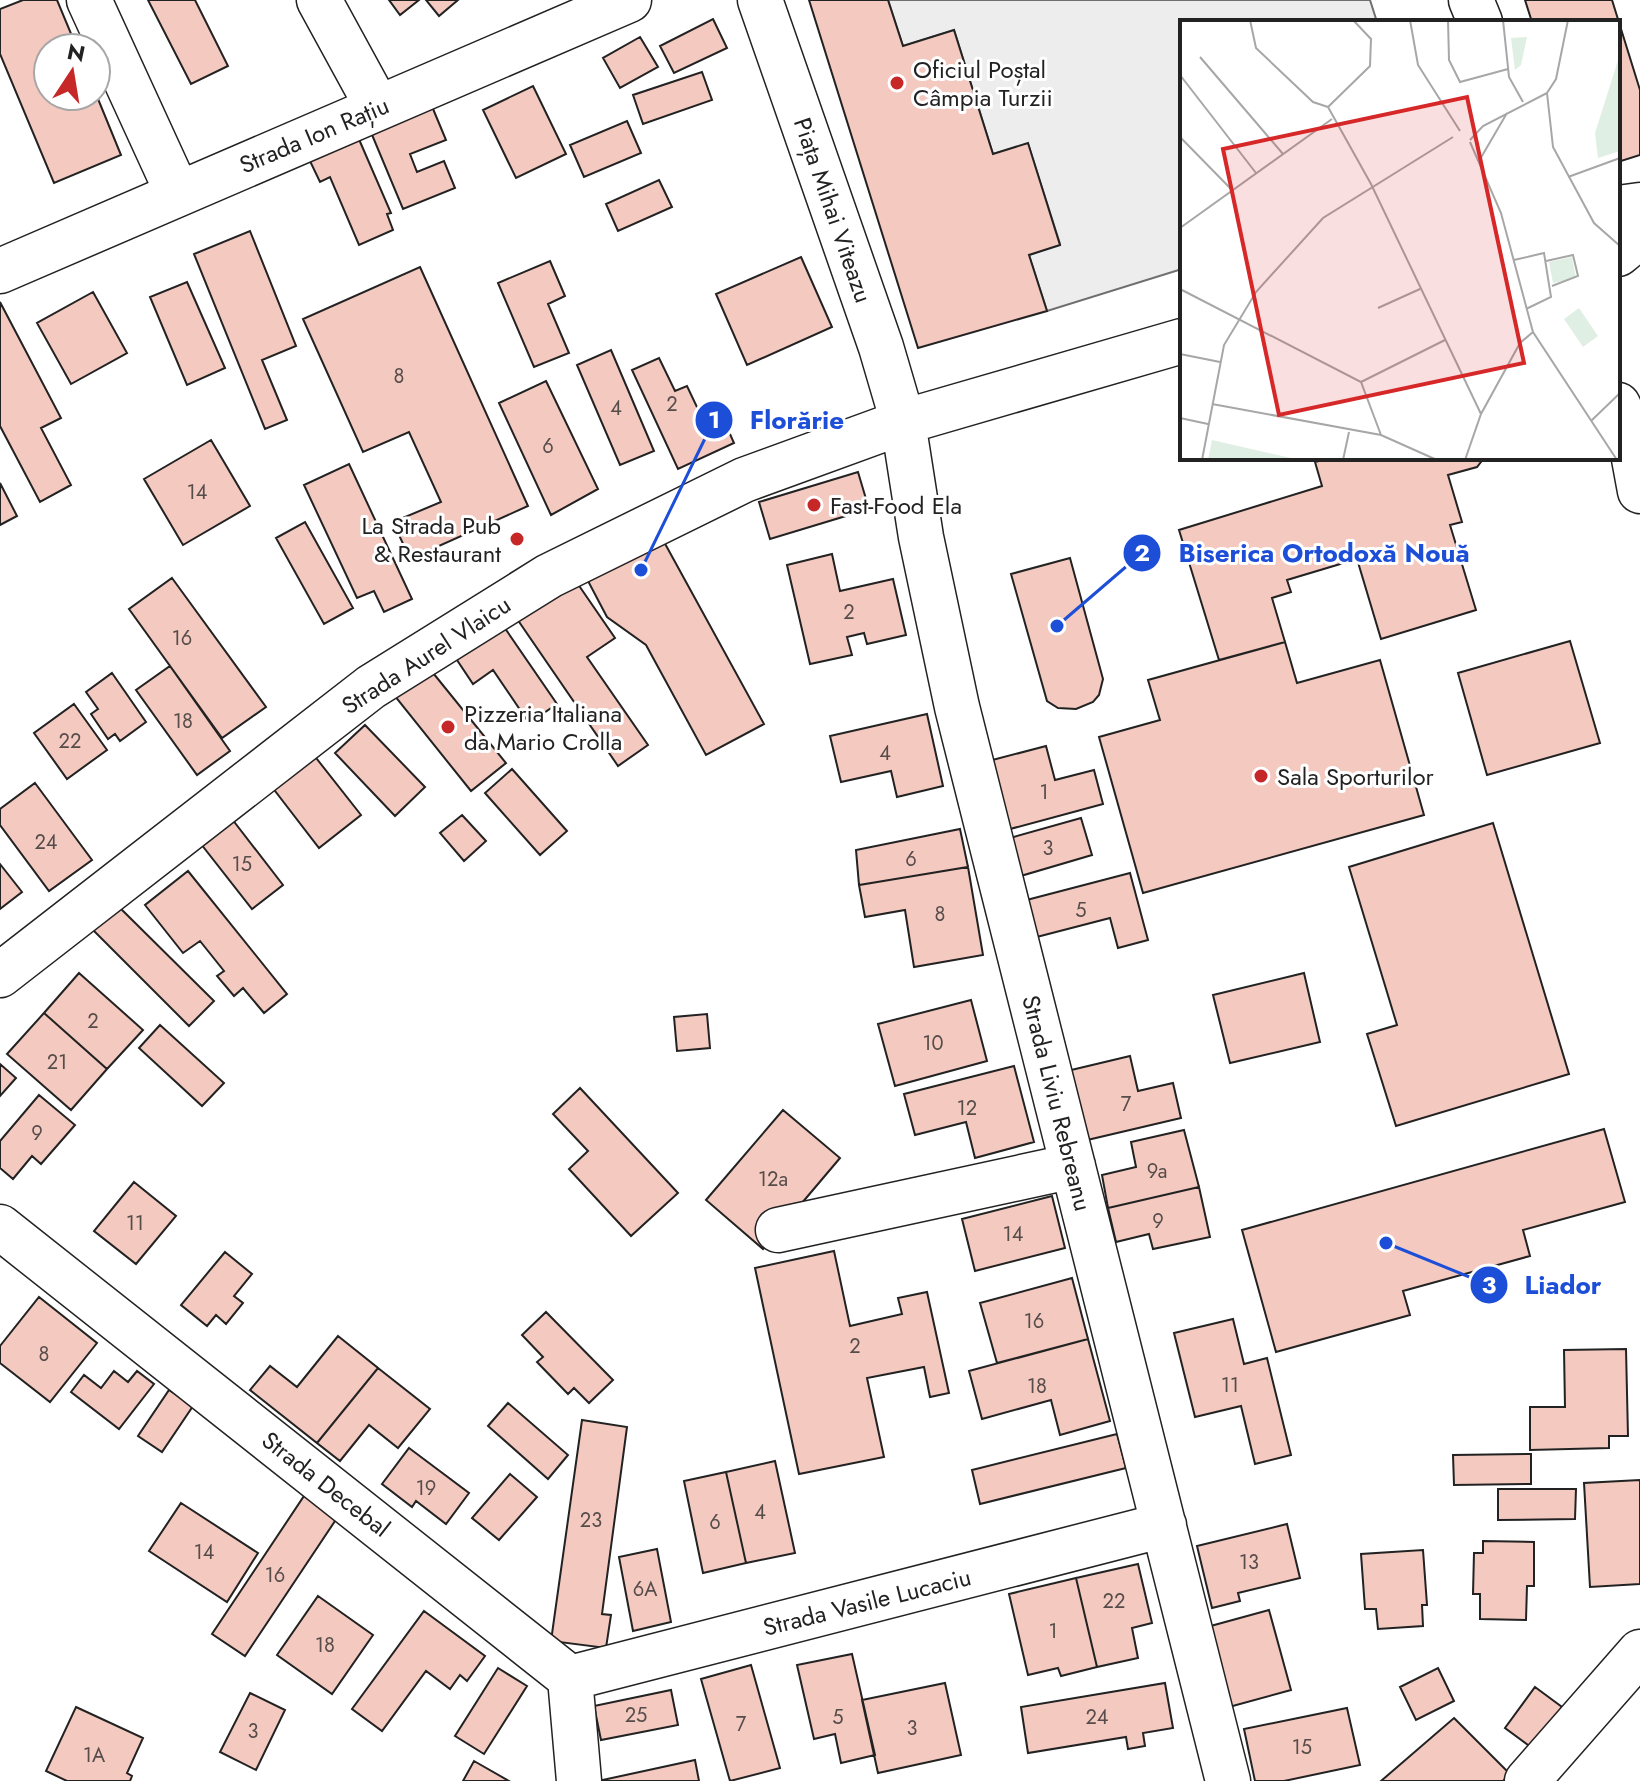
<svg xmlns="http://www.w3.org/2000/svg" width="1640" height="1781" viewBox="0 0 1640 1781" font-family="Jost,sans-serif">
<rect width="100%" height="100%" fill="#fff"/>
<path fill="#ededed" stroke="#6f6f6f" stroke-width="2" d="M888,0H1370L1377,22H1182V269L1047,311L1029,255L1060,244L1028,144L993,154L954,30L903,46Z"/>
<path fill="#f3c9c0" stroke="#222" stroke-width="2" d="M23,0H57L77,48H48V96H96V94L121,155L54,183L0,54V9Z
M148,0H195L228,66L191,84Z
M389,0H419L400,15Z
M426,0H458L439,16Z
M809,0H888L903,46L954,30L993,154L1028,143L1060,245L1029,255L1047,311L918,348Z
M1525,0H1612L1640,90V155L1618,162V22H1532Z
M713,19L727,48L674,73L660,46Z
M640,37L658,67L620,88L603,58Z
M702,72L712,100L643,124L633,95Z
M533,86L566,154L516,178L483,110Z
M431,104L446,140L410,154L417,172L444,161L455,188L403,209L370,130Z
M627,121L641,153L584,177L570,145Z
M358,137L391,213L387,214L393,230L359,245L330,177L320,182L309,159Z
M659,180L672,207L618,231L606,204Z
M250,231L296,346L262,360L287,420L265,429L194,254Z
M801,257L832,327L747,365L716,294Z
M550,261L565,296L548,304L569,353L534,367L498,283Z
M420,267L528,506L410,559L393,522L441,502L409,432L363,452L303,319Z
M187,282L225,368L187,385L150,297Z
M93,292L127,353L71,384L37,323Z
M0,302L61,418L41,428L71,485L40,502L0,426Z
M611,350L654,451L620,465L577,365Z
M659,358L675,391L687,386L705,424L722,416L734,443L678,469L632,370Z
M546,381L598,489L551,515L499,403Z
M211,440L250,506L183,545L144,479Z
M1330,458H1484L1477,467L1448,475L1462,522L1450,525L1476,610L1381,639L1357,559L1287,580L1291,592L1272,598L1285,642L1219,660L1179,530L1322,486L1315,462Z
M349,464L412,599L384,612L374,591L357,598L304,485Z
M858,472L869,509L770,539L759,502Z
M0,483L17,516L0,525Z
M305,522L353,608L324,624L276,538Z
M663,540L764,724L706,755L646,645L607,617L588,581Z
M832,554L840,591L893,579L906,635L867,644L864,633L847,637L852,655L810,664L787,565Z
M1070,558L1103,679L1099,695L1093,702L1076,709L1058,708L1047,701L1011,574Z
M571,574L615,638L587,657L648,745L618,766L513,613Z
M172,578L266,707L222,738L129,609Z
M500,621L557,704L529,723L493,670L473,684L453,654Z
M1570,641L1600,743L1487,775L1458,673Z
M1285,642L1297,683L1380,660L1424,815L1143,893L1099,737L1160,720L1148,680Z
M425,663L506,763L471,791L390,690Z
M170,666L230,751L197,775L136,690Z
M112,673L146,722L120,741L115,734L108,739L91,714L98,709L86,692Z
M74,704L107,750L67,779L34,733Z
M927,714L943,786L897,797L891,771L841,782L830,736Z
M365,725L425,787L395,816L335,753Z
M1046,746L1055,780L1094,770L1103,804L999,832L981,763Z
M313,754L361,815L319,848L272,787Z
M512,769L567,831L540,855L485,793Z
M35,783L92,860L49,891L0,825V809Z
M462,815L486,841L464,861L440,833Z
M1081,818L1092,855L1014,878L1003,840Z
M232,819L283,885L252,909L201,844Z
M1493,823L1569,1074L1396,1126L1367,1034L1397,1025L1349,867Z
M960,829L968,867L859,885L856,850Z
M0,864L22,892L0,909Z
M968,867L983,955L914,967L905,910L865,917L859,885Z
M188,871L287,994L264,1013L243,988L234,996L217,976L224,971L200,941L183,953L145,905Z
M1130,873L1148,940L1118,948L1110,918L1029,939L1019,902Z
M112,900L214,1001L189,1026L88,925Z
M79,973L143,1030L107,1069L44,1013Z
M1304,973L1320,1042L1230,1063L1213,995Z
M971,1000L987,1061L895,1086L878,1024Z
M44,1013L107,1069L71,1110L7,1054Z
M707,1014L710,1048L677,1051L674,1017Z
M160,1025L224,1083L202,1106L139,1048Z
M1130,1056L1138,1091L1173,1083L1181,1118L1083,1141L1067,1071Z
M0,1064L16,1078L0,1096Z
M1014,1066L1034,1142L975,1158L966,1122L915,1135L904,1094Z
M580,1088L678,1193L631,1236L569,1169L588,1151L553,1114Z
M39,1095L75,1125L41,1164L32,1156L13,1179L0,1168V1141Z
M783,1110L840,1158L763,1249L706,1200Z
M1604,1129L1625,1202L1523,1230L1530,1256L1403,1291L1410,1315L1276,1352L1242,1230Z
M1184,1130L1199,1187L1108,1208L1102,1175L1136,1167L1131,1142Z
M134,1182L176,1216L136,1264L94,1231Z
M1199,1187L1210,1237L1153,1249L1149,1234L1116,1242L1108,1208Z
M1052,1196L1065,1248L975,1271L962,1219Z
M834,1251L850,1326L902,1314L898,1298L927,1292L949,1393L930,1397L924,1367L867,1378L884,1457L799,1474L755,1268Z
M225,1252L252,1274L234,1296L243,1303L226,1324L216,1315L207,1326L181,1305Z
M1072,1278L1088,1339L997,1363L980,1303Z
M39,1297L97,1343L50,1402L0,1363V1346Z
M546,1312L613,1380L589,1403L574,1388L568,1394L537,1362L543,1357L522,1335Z
M1233,1319L1244,1364L1267,1358L1291,1455L1255,1464L1241,1406L1195,1417L1174,1333Z
M338,1336L378,1368L317,1443L250,1390L270,1366L297,1387Z
M1088,1339L1110,1421L1060,1435L1051,1400L982,1419L969,1371Z
M1626,1349L1628,1436H1609V1448L1530,1450V1407H1565L1564,1350Z
M378,1368L430,1409L398,1448L369,1425L340,1461L317,1443Z
M114,1371L128,1382L137,1371L154,1384L119,1429L71,1392L84,1375L101,1388Z
M169,1390L193,1406L162,1452L138,1436Z
M508,1403L568,1455L548,1479L488,1426Z
M582,1420L627,1427L602,1614L611,1615L606,1648L551,1641Z
M1117,1434L1126,1468L980,1504L972,1470Z
M409,1448L469,1493L446,1524L416,1501L412,1507L382,1484Z
M1531,1454V1484L1454,1485L1453,1455Z
M775,1461L795,1553L746,1563L726,1472Z
M726,1472L746,1563L703,1573L684,1481Z
M510,1474L537,1497L499,1540L472,1518Z
M1640,1480V1584L1590,1587L1584,1483Z
M1498,1489H1576L1575,1519L1498,1520Z
M306,1493L339,1515L245,1656L212,1634Z
M181,1503L258,1553L227,1602L149,1551Z
M1287,1524L1300,1578L1238,1593L1240,1601L1212,1608L1197,1546Z
M1483,1541L1534,1542V1586H1527L1526,1620L1480,1619V1594H1473L1474,1553H1483Z
M657,1549L671,1622L633,1631L619,1557Z
M1423,1550L1427,1605H1422L1423,1626L1378,1629L1376,1609H1365L1361,1554Z
M1138,1564L1152,1623L1132,1628L1138,1658L1097,1667L1076,1578Z
M1076,1578L1097,1667L1061,1676L1058,1668L1028,1675L1009,1594Z
M318,1596L373,1635L332,1694L277,1655Z
M1269,1610L1291,1690L1229,1707L1207,1627Z
M424,1611L485,1656L467,1681L460,1675L450,1689L426,1671L382,1731L352,1709Z
M852,1654L875,1755L841,1763L835,1734L814,1739L797,1665Z
M751,1665L780,1768L730,1781L701,1679Z
M498,1668L527,1686L484,1754L455,1736Z
M1438,1668L1454,1701L1416,1720L1400,1687Z
M945,1683L961,1755L878,1773L862,1700Z
M1165,1683L1173,1728L1143,1733L1145,1746L1128,1749L1126,1737L1028,1753L1021,1707Z
M1535,1687L1562,1707L1532,1748L1505,1728Z
M671,1690L678,1725L601,1740L594,1706Z
M250,1693L285,1710L256,1770L220,1752Z
M76,1707L143,1738L127,1773L132,1776L130,1781H67L46,1771Z
M1347,1708L1360,1765L1284,1781H1255L1244,1729Z
M1454,1718L1510,1774L1503,1781H1381Z
M695,1760L699,1781H598Z
M474,1761L509,1781H463Z"/>
<g fill="none" stroke-linecap="round" stroke-linejoin="round">
<g stroke="#222" stroke-width="47">
<path id="minor" d="M89,0L178,194
M319,0L378,108
M760,0L881,347L903,422L921,537L957,707L1228,1781
M1618,208L1640,205
M1618,254L1640,236
M0,271L629,0
M0,975L371,687L549,576L744,480L903,422L1182,341
M0,1227L570,1678L579,1781
M778,1230L1073,1166
M570,1678L1164,1525
M1527,1781L1640,1652"/>
</g>
<g stroke="#222" stroke-width="47">
<path id="major" d="M1471,0L1480,22
M1618,405L1628,426L1640,491"/>
</g>
<use href="#minor" stroke="#fff" stroke-width="44"/>
<use href="#major" stroke="#fff" stroke-width="44"/>
</g>
<g fill="#c62828" stroke="#fff" stroke-width="3">
<circle cx="897" cy="83" r="8"/>
<circle cx="814" cy="505" r="8"/>
<circle cx="517" cy="539" r="8"/>
<circle cx="448" cy="727" r="8"/>
<circle cx="1261" cy="776" r="8"/>
</g>
<g text-anchor="middle" dominant-baseline="central" stroke-width="6" stroke-linejoin="round" paint-order="stroke">
<g font-size="20" fill="#564c4a">
<text x="399" y="376">8</text>
<text x="672" y="404">2</text>
<text x="616" y="408">4</text>
<text x="548" y="446">6</text>
<text x="197" y="492">14</text>
<text x="849" y="612">2</text>
<text x="182" y="638">16</text>
<text x="183" y="721">18</text>
<text x="70" y="741">22</text>
<text x="885" y="753">4</text>
<text x="1044" y="792">1</text>
<text x="46" y="842">24</text>
<text x="1048" y="848">3</text>
<text x="911" y="859">6</text>
<text x="242" y="864">15</text>
<text x="1081" y="910">5</text>
<text x="940" y="914">8</text>
<text x="93" y="1021">2</text>
<text x="933" y="1043">10</text>
<text x="57" y="1062">21</text>
<text x="1126" y="1104">7</text>
<text x="967" y="1108">12</text>
<text x="37" y="1133">9</text>
<text x="1157" y="1171">9a</text>
<text x="773" y="1179">12a</text>
<text x="1158" y="1221">9</text>
<text x="135" y="1223">11</text>
<text x="1013" y="1234">14</text>
<text x="1034" y="1321">16</text>
<text x="855" y="1346">2</text>
<text x="44" y="1354">8</text>
<text x="1230" y="1385">11</text>
<text x="1037" y="1386">18</text>
<text x="426" y="1488">19</text>
<text x="760" y="1512">4</text>
<text x="591" y="1520">23</text>
<text x="715" y="1522">6</text>
<text x="204" y="1552">14</text>
<text x="1249" y="1562">13</text>
<text x="275" y="1575">16</text>
<text x="645" y="1589">6A</text>
<text x="1114" y="1601">22</text>
<text x="1053" y="1631">1</text>
<text x="325" y="1645">18</text>
<text x="636" y="1715">25</text>
<text x="838" y="1717">5</text>
<text x="1097" y="1717">24</text>
<text x="741" y="1724">7</text>
<text x="912" y="1728">3</text>
<text x="253" y="1731">3</text>
<text x="1302" y="1747">15</text>
<text x="94" y="1755">1A</text>
</g>
<g font-size="24" fill="#222" stroke="#fff" text-anchor="start">
<text x="913" y="69">Oficiul Poștal<tspan x="913" dy="28">Câmpia Turzii</tspan></text>
<text x="830" y="505">Fast-Food Ela</text>
<text x="501" y="525" text-anchor="end">La Strada Pub<tspan x="501" dy="28">&amp; Restaurant</tspan></text>
<text x="464" y="713">Pizzeria Italiana<tspan x="464" dy="28">da Mario Crolla</tspan></text>
<text x="1277" y="776">Sala Sporturilor</text>
</g>
<g font-size="24" fill="#222" stroke="#fff">
<text transform="translate(314 135) rotate(-23)">Strada Ion Rațiu</text>
<text transform="translate(833 210) rotate(71)">Piața Mihai Viteazu</text>
<text transform="translate(426 655) rotate(-33)">Strada Aurel Vlaicu</text>
<text transform="translate(1057 1103) rotate(76)">Strada Liviu Rebreanu</text>
<text transform="translate(326 1484) rotate(38)">Strada Decebal</text>
<text transform="translate(867 1602) rotate(-14)">Strada Vasile Lucaciu</text>
</g>
</g>
<g transform="translate(1180 20)">
<rect width="440" height="440" fill="#fff"/>
<path d="M347,17L341,45L335,50L331,18ZM440,34V131L418,138L415,113ZM392,237L396,258L373,263L369,242ZM399,288L418,316L403,327L384,299ZM32,420L120,440H28Z" fill="#e0efe3"/>
<path fill="none" stroke="#a7a7a7" stroke-width="2" d="M70,0L76,28L133,82L148,87M230,0L238,45L280,111M268,0L269,40L280,62L328,49M323,0L329,57L343,82M388,0L376,59L367,73L373,127L414,203L440,226M20,37L103,134M0,55L76,153M148,87L191,164L301,394M148,87L190,46L191,19L173,0M0,117L52,170M290,120L303,106L367,73M290,122L321,193L353,312L437,440M299,141L327,93M388,157L440,138M0,208L152,99M334,240L364,233L371,277L346,289M366,241L393,235L398,256L372,266M0,269L181,362L201,415M198,288L240,269M0,334L40,342M181,362L265,320M32,384L201,415L257,440M0,398L28,404M411,401L440,373M22,440L44,325L76,272L143,198L273,117M163,440L169,412M285,440L301,394L340,323L353,312"/>
<path fill="#d62828" fill-opacity="0.15" stroke="#d62828" stroke-width="4" d="M287,77L344,343L99,395L43,129Z"/>
<rect width="440" height="440" fill="none" stroke="#222" stroke-width="4"/>
</g>
<path fill="none" stroke="#1d4ed8" stroke-width="3" d="M641 570L714 420M1057 626L1142 553M1386 1243L1489 1285"/>
<g fill="#1d4ed8" stroke="#fff" stroke-width="3">
<circle cx="641" cy="570" r="8"/>
<circle cx="1057" cy="626" r="8"/>
<circle cx="1386" cy="1243" r="8"/>
<circle cx="714" cy="420" r="20"/>
<circle cx="1142" cy="553" r="20"/>
<circle cx="1489" cy="1285" r="20"/>
</g>
<g font-size="24" text-anchor="middle" font-weight="bold" fill="#fff">
<text x="714" y="428">1</text>
<text x="1142" y="561">2</text>
<text x="1489" y="1293">3</text>
</g>
<g font-size="26" text-anchor="middle" font-weight="bold" fill="#1d4ed8" stroke="#fff" stroke-width="6" stroke-linejoin="round" paint-order="stroke">
<text x="797" y="429">Florărie</text>
<text x="1324" y="562">Biserica Ortodoxă Nouă</text>
<text x="1563" y="1294">Liador</text>
</g>
<g transform="translate(72 72) rotate(12)"><circle r="38" fill="#ffffff" stroke="#a7a7a7" stroke-width="2"/>
<path d="M0-6L14 30L0 20L-14 30Z" fill="#c62828"/>
<text y="-12" font-size="22" font-weight="bold" text-anchor="middle" fill="#222222">N</text>
</g>
</svg>
